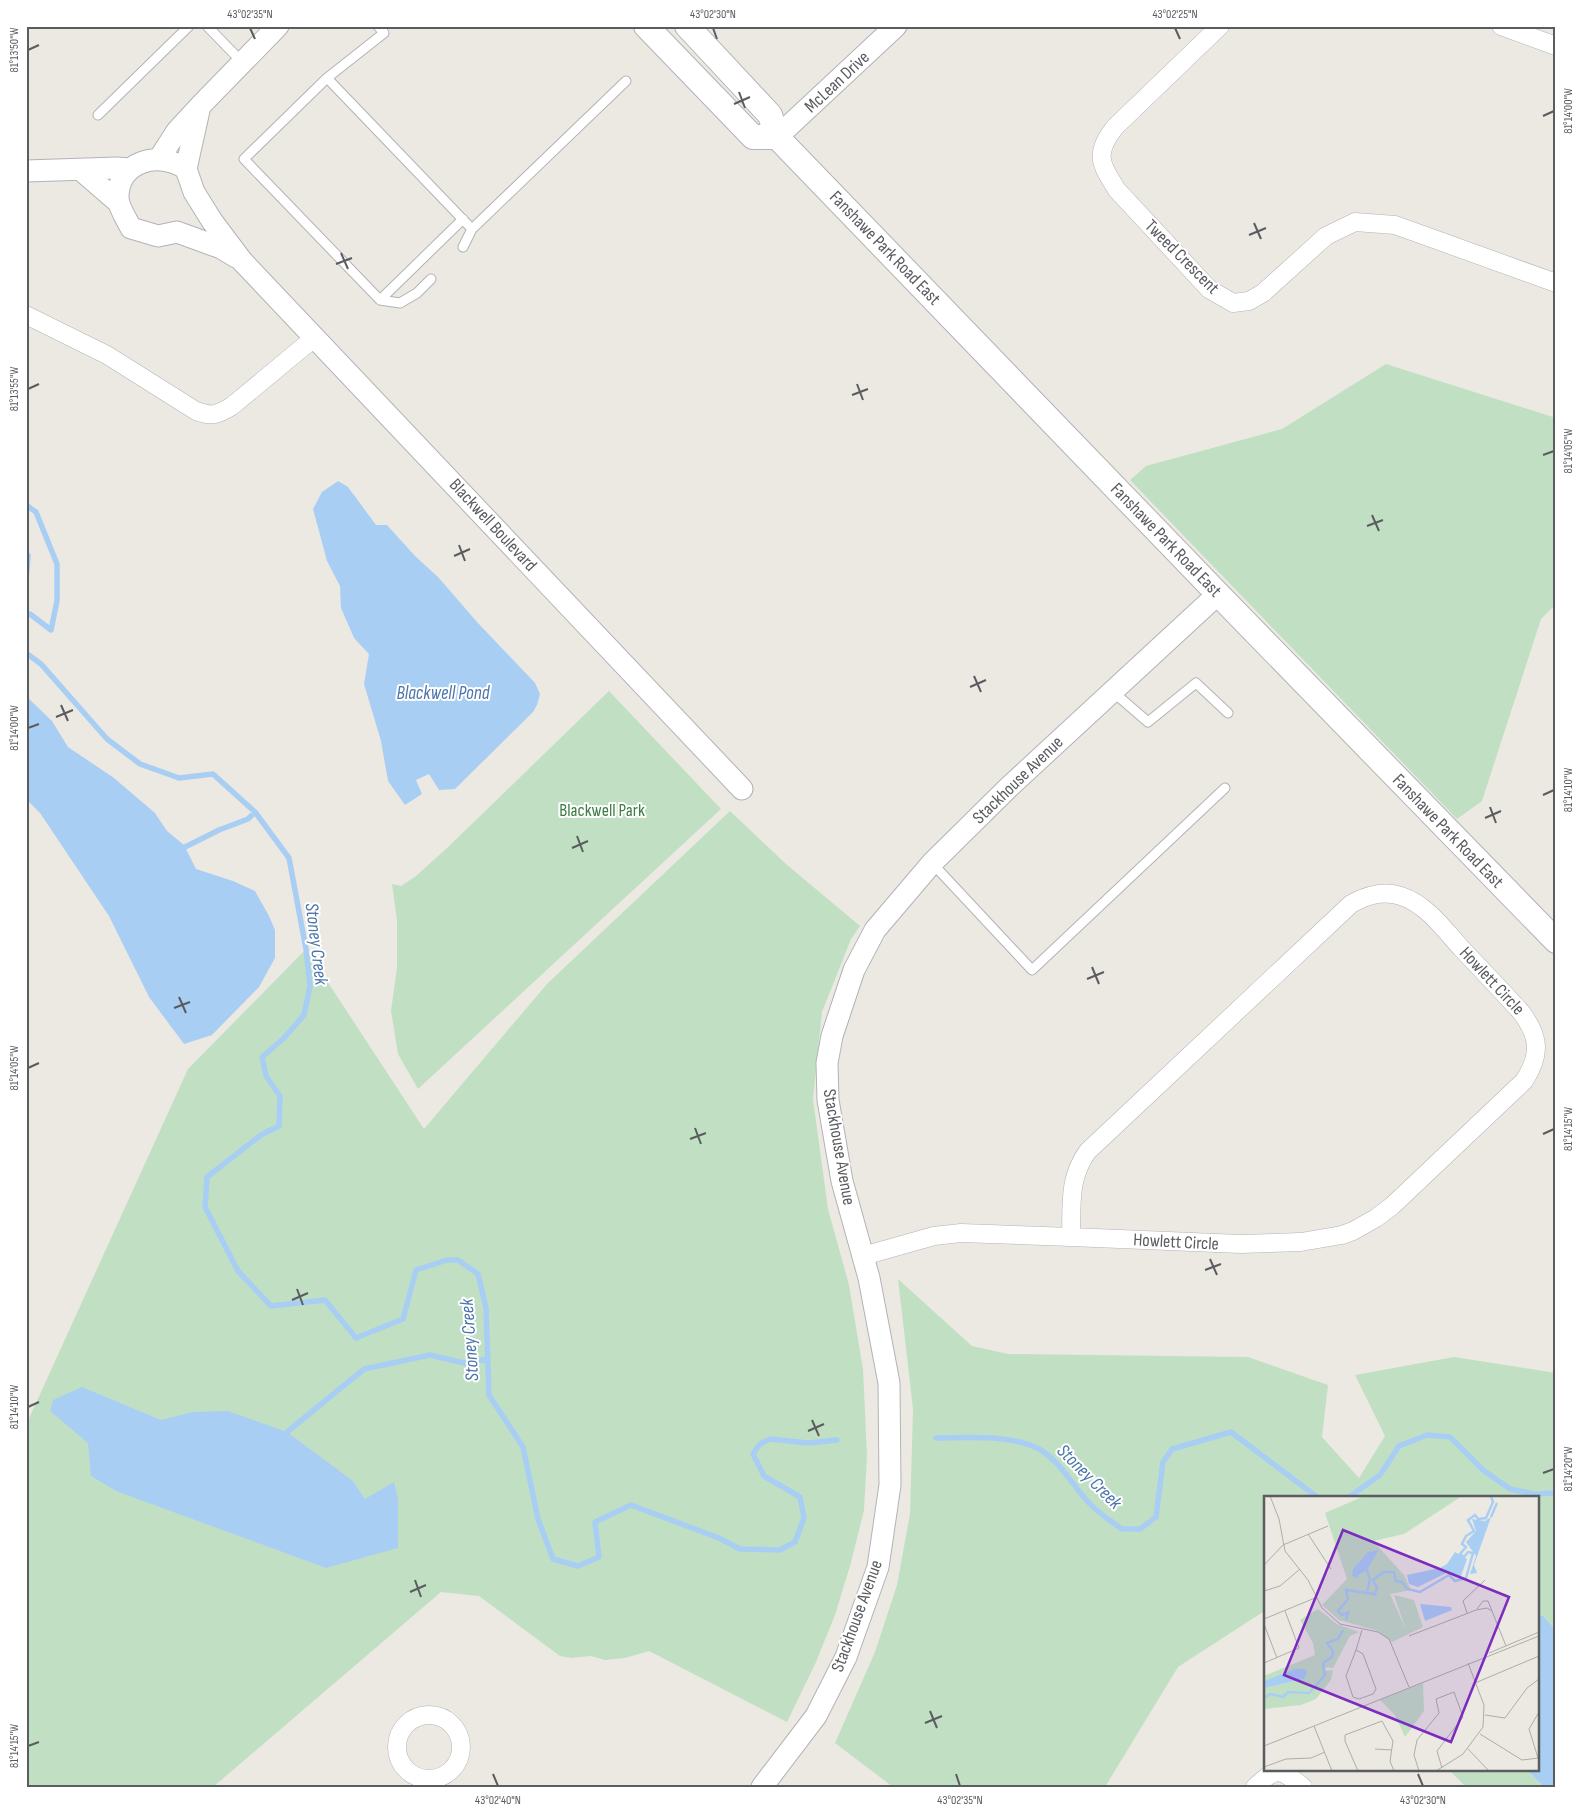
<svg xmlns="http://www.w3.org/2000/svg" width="1582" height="1813" viewBox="0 0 1582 1813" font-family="'Sofia Sans Condensed',sans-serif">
<rect width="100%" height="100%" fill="#ebe9e2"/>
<path fill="#c1e0c3" d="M1386,364L1556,418V604L1541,619L1482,801L1457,819L1130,480L1146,466L1282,429Z
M609,691L721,809L418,1089L398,1054L391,1011L397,968V920L392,884L401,886L416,876L447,848Z
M730,811L786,864L860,926L851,939L822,1012L813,1099L828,1209L849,1285L863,1369L867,1456L864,1510L850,1566L835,1615L816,1662L787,1722L649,1651L625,1658L605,1660L591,1656L571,1658L560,1656L479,1596L441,1592L213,1787H26V1425L188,1069L306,949L424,1129L547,984Z
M898,1279L972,1346L1008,1354L1248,1357L1328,1385L1322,1437L1359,1478L1385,1436L1355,1375L1454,1357L1556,1373V1630L1543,1616L1538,1615V1497H1266V1610L1178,1667L1105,1787H893L835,1743L875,1652L897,1585L910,1514L913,1409Z
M1448,1769H1526L1544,1787H1466Z"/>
<path fill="#a9cef4" d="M338,481L348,487L376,525H387L415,556L438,577L477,622L535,683L540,694L537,705L533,712L455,789L439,790L429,774L416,780L422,794L405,805L388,781L381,741L364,684L369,654L354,638L341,608L340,586L327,561L313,509L322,492Z
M26,549L31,555L29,577L26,581Z
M26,696L52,721L68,747L114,778L155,813L167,831L184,845L196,869L233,881L255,891L269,916L275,930V958L259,987L212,1035L184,1044L149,997L109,916L40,813L26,799Z
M82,1387L161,1420L193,1412L228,1411L287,1432L353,1481L365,1499L394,1482L398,1498V1548L326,1568L116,1491L91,1476L88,1443L50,1411L53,1400Z
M1538,1615L1543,1616L1556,1630V1787H1544L1526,1769H1538Z"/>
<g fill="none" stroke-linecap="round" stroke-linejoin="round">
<path stroke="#a9cef4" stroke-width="5.5" d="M26,505L36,512L57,564V601L51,630L30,614L26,615
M26,653L41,664L107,739L140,764L179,778L213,774L255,812L289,858L306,949L310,986L304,1015L284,1038L262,1057L266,1076L280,1096L279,1126L261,1135L207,1177L205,1207L238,1271L271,1306L325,1300L356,1338L403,1319L416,1270L447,1260H458L478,1274L486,1308L489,1395L523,1447L538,1519L553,1559L578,1566L599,1557L595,1522L631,1505L719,1538L740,1549L780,1550L795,1542L804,1518L800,1497L764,1476L753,1454L760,1444L770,1439L808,1443L837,1440
M185,847L219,830L248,819L255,812
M287,1432L364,1369L430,1355L464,1363L488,1359
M936,1438C967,1438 1011,1434 1039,1449C1060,1461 1073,1486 1089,1503C1098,1513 1111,1521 1122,1529H1140L1156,1517L1163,1462L1172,1449L1231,1432L1317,1497
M1349,1497L1380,1475L1399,1446L1427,1435L1450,1437L1483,1470L1510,1489L1534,1494L1556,1493"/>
<g stroke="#b2b3b7" stroke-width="11">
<path id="service" d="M207,26L243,63
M378,26L384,33L327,78L244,159L380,300L400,303L417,293L431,279
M327,78L472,229
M98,115L189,26
M463,247L472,229L626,81
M380,300L463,219
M1112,691L1148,722L1196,683L1228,713
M932,863L1032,970L1225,788"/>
</g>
<g stroke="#b2b3b7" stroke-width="19">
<path id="minor" d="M1220,26L1115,127C1094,154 1100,163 1117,190L1209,289L1233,303L1249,301L1263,293L1326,236L1355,222L1395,225L1556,283
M1501,26L1556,46
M26,315L107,355L196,411C212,417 217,415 232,406L314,338
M863,1256L934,1236L961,1233L1071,1237C1072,1205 1068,1178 1088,1151L1351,904C1367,895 1383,890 1401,896C1426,904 1444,929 1461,948C1481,969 1501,990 1521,1012C1540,1037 1541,1055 1524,1081L1392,1206L1376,1218L1353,1231L1342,1235L1301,1242L1241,1244L1071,1237
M397 1747a32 32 0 1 1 64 0a32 32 0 1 1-64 0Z
M1255,1787C1277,1767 1279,1768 1303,1787"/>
</g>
<g stroke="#b2b3b7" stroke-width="23">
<path id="tertiary" d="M200,106L186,169L194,192L212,221L242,261L742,789
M777,137L896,26
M159,159L177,131L200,106L278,26
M186,169C159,150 117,161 118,199C119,208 127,220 131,228L158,236L177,232L221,248L236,257
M81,170L118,202
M26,171L117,168L130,169
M762,1787L816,1716L846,1657L878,1567L890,1485L889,1383L869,1278L842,1181L828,1100L827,1063L832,1036L854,970L875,930L932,863L1009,787L1218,594"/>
</g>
<g stroke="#b1b3b7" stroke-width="26">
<path id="secondary" d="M646,26L753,137H777
M687,26L770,115L777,137L1218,594L1556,941"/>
</g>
<use href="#service" stroke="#fff" stroke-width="9"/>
<use href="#minor" stroke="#fff" stroke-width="18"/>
<use href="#tertiary" stroke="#fff" stroke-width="21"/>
<use href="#secondary" stroke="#fff" stroke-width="24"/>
</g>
<path fill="none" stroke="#5a5c60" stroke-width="2" d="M250,28L255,39M713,28L717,39M1175,28L1180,39M28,50L39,45M739,92L745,108M734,104L750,97M1543,116L1554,111M1254,223L1261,239M1249,235L1266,228M341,253L348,269M336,264L352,258M857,384L863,400M28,389L39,384M852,395L868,389M1543,455L1554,451M1372,515L1379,531M1367,526L1383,520M459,545L465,561M454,556L470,549M974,676L981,692M970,687L986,680M61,705L68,721M56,717L73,710M28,728L39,724M1543,795L1554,790M1490,807L1496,823M1485,818L1501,811M577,836L583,852M572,848L588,841M1092,967L1099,984M1087,979L1104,972M179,997L186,1013M174,1008L190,1002M28,1068L39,1063M695,1128L701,1144M1543,1134L1554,1129M690,1139L706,1133M1210,1259L1217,1275M1205,1270L1221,1264M297,1289L303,1305M292,1300L308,1293M28,1407L39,1402M812,1420L819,1436M808,1431L824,1424M1543,1473L1554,1469M415,1580L421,1597M410,1592L426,1585M930,1711L937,1728M925,1723L942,1716M28,1746L39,1742M493,1774L498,1786M956,1774L960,1786M1418,1774L1423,1786"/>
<g text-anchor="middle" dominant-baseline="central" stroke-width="4" stroke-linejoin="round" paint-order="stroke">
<g font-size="18" fill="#5a5c60" stroke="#fff">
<text transform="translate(837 82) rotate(-43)">McLean Drive</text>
<text transform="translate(885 248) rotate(46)">Fanshawe Park Road East</text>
<text transform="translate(1182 257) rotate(45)">Tweed Crescent</text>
<text transform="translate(493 525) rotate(47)">Blackwell Boulevard</text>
<text transform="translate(1166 540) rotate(46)">Fanshawe Park Road East</text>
<text transform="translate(1018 780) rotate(-44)">Stackhouse Avenue</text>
<text transform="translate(1448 831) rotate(46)">Fanshawe Park Road East</text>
<text transform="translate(1492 981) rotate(47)">Howlett Circle</text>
<text transform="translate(839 1147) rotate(80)">Stackhouse Avenue</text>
<text transform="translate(1176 1242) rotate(3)">Howlett Circle</text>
<text transform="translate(857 1616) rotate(-70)">Stackhouse Avenue</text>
</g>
<g font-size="18" fill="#3e7c45" stroke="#fff">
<text x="602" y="810">Blackwell Park</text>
</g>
<g font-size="19" font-style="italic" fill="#4c75ab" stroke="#fff">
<text x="443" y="693">Blackwell Pond</text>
<text transform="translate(316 944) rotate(83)">Stoney Creek</text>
<text transform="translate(470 1340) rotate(-94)">Stoney Creek</text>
<text transform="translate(1089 1477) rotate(45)">Stoney Creek</text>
</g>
</g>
<g transform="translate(1264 1496)">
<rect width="275" height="275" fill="#ebe9e2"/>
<path d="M100,0H198L140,38L109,45L140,79L147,94L126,98L142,134L130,99L150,104L159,131L128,146L114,135L75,124L58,109L83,83L61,17ZM54,113L73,128L95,136L86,140L69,172L59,171L62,175L69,174L67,184L52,203L37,209L0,213V192L40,183L41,173H35L0,185V180L51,159L49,147L36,124ZM159,187L160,215L141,241L131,219L116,204Z" fill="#c1e0c3"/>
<path d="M227,21L210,69L213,77L206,78L212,60L202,46L212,35L208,23L221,25ZM115,54L103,74L94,79L95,82L88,80L89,73L104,56ZM191,56L203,63L196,83L184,76L154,91L145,88L143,79L176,72L183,68ZM156,108L187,111L188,114L161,125ZM31,173H41L43,177L40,183L0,192V185Z" fill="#a9cef4"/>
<path fill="none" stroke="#a9cef4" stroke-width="2.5" d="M227,21L233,7M103,95L106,84L103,74M82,124L84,116L78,119L74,115L84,103L82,94L111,98L113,92L109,84L120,76H130L132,85L138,86L143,93L156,96L185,79L191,85L202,82L209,57L204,56L200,61L196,58L202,51L198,48L202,40L210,35L204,24L211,19L214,23L222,22L229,6L227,0M0,202L6,198L19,201L24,196L45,197L61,179L59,167L68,161L69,155L63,147L74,143L79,134"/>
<path fill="none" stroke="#adadaa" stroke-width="1" d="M6,0L15,23L21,55L44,84L58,112L76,128L114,136L125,143L145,191M44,38L67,73M0,69L19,49L64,30M0,95L16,90L36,73M213,113L219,105H224L242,150M203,117L199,105L221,84M0,123L51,102M0,128L13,162M145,140L212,114L223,112L228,115M92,154L82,180L89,201L95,203L109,198L112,193L99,158L92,154L98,134M225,157L275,136M0,167L35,152L21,115M211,187L275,160M221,219L241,222L263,192L275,183M50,230L68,275M216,238L258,264L275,262M0,250L275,140M111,253L128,254M204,253L225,275M274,262L265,233L275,216M0,271L22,263L47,262L61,256M94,275L81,245V239L118,225L129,245L126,265L130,275M155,275L150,259L153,244L175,217L172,203L190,196L199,221L173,255L178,272M172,275L199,258L219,231L220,209L204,167"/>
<path fill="#7b2cbf" fill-opacity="0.15" stroke="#7b2cbf" stroke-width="2.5" d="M79,34L245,101L187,246L20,179Z"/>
<rect width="275" height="275" fill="none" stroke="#5a5c60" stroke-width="2.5"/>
</g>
<rect width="1582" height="1813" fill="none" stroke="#ffffff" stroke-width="55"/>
<rect x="28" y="28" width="1526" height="1758" fill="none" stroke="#5a5c60" stroke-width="2"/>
<g font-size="12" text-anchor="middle" fill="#5a5c60">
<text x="250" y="18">43°02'35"N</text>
<text x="713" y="18">43°02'30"N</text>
<text x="1175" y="18">43°02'25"N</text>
<text transform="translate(14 50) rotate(-90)" y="4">81°13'50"W</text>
<text transform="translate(1568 111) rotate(-90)" y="4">81°14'00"W</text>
<text transform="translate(14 389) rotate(-90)" y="4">81°13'55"W</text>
<text transform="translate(1568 451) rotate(-90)" y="4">81°14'05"W</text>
<text transform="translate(14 728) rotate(-90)" y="4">81°14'00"W</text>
<text transform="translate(1568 790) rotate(-90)" y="4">81°14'10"W</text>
<text transform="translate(14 1068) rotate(-90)" y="4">81°14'05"W</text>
<text transform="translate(1568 1129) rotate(-90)" y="4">81°14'15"W</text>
<text transform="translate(14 1407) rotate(-90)" y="4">81°14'10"W</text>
<text transform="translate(1568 1469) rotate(-90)" y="4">81°14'20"W</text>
<text transform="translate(14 1746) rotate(-90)" y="4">81°14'15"W</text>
<text x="498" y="1804">43°02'40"N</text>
<text x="960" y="1804">43°02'35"N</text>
<text x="1423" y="1804">43°02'30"N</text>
</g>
</svg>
